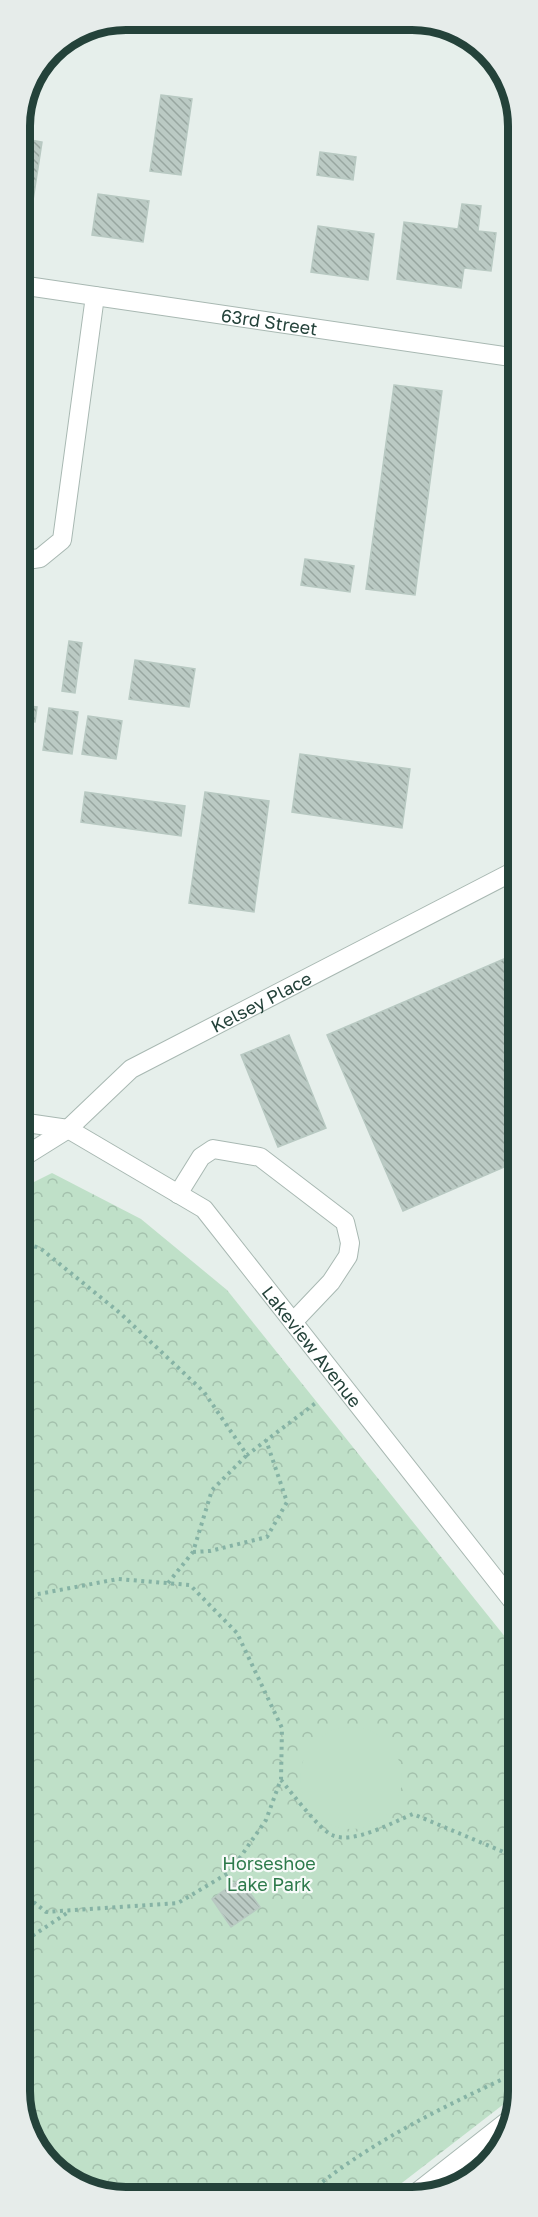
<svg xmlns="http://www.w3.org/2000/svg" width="538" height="2217" viewBox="0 0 538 2217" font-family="'Golos Text',sans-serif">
<defs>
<pattern id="park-crowns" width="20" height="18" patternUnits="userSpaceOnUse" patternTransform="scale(1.5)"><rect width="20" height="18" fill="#bfe0c8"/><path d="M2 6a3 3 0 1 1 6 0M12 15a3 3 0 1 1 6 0" fill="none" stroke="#a4c1ad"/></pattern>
<pattern id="building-back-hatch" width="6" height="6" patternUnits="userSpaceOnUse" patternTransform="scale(1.5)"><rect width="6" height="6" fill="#bbcac4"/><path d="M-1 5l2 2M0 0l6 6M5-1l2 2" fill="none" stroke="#98a6a0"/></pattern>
</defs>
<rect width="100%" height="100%" fill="#e6efeb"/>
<path fill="url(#park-crowns)" d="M52,1173L141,1219L227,1290L518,1653V2093L385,2196L105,2195L46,2162L20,2106V1189Z"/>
<path fill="#bfe0c8" d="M300 1778a51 51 0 1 1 102 0a51 51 0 1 1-102 0Z"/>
<path fill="url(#building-back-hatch)" stroke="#b8c9c2" stroke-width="1.5" d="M440,23L455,32L392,24Z
M161,95L192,99L181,175L150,171Z
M20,138L42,142L31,213L20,211Z
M320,152L356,157L353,180L317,175Z
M98,194L149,201L143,242L92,235Z
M462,204L481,206L478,231L496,233L491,271L464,268L461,288L397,279L404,222L458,229Z
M318,226L374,234L368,280L311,272Z
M394,385L442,391L415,595L366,589Z
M305,559L354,566L350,592L301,585Z
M69,641L82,643L75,693L62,691Z
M135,660L195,669L189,707L129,699Z
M20,705L37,707L35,722L20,720Z
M49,708L78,712L72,754L43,750Z
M88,716L122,721L116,759L82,754Z
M300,754L410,769L402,828L292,812Z
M85,792L185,806L181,836L81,822Z
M205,792L269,801L254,912L189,903Z
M20,901L30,903L22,961H20Z
M518,953V1161L403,1211L327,1035Z
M289,1035L326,1128L278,1147L241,1055Z
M240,1879L260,1907L231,1927L212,1899Z"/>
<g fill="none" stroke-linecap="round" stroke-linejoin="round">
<g stroke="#a8b8b2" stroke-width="20">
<g id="minor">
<path id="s1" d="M20,285L518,358"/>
<path d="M20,561L40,558L62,540L95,296"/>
<path id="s2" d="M20,1122L68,1129L204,1209L518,1608"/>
<path id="s3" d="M20,1159L68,1129L131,1069L518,869"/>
<path d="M178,1194L201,1157L213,1149L260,1157L345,1222L350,1243L348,1256L331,1282L293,1322"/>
<path d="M412,2196L510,2119"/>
</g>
</g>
<path stroke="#86b3a5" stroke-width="4" stroke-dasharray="3 4.5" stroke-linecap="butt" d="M20,1242L40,1248L120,1313L204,1392L247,1455L317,1402
M193,1552L210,1551L267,1537L287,1502L266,1440
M168,1583L193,1552L212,1490L247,1455
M20,1607L33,1595L118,1579L190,1585L237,1633L282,1728L281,1779L266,1820L230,1872L178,1903L46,1912L20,1891
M281,1780C291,1792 319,1829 332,1835C353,1845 393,1822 413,1814L518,1858
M20,1944L67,1913
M305,2196C369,2142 443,2107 518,2072"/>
<use href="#minor" stroke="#fff" stroke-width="18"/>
</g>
<g text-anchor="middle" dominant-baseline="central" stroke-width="4.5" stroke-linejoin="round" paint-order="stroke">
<g font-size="18" fill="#24423a" stroke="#f7fbf9">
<text stroke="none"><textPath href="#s1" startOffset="252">63rd Street</textPath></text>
<text stroke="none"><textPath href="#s3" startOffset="290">Kelsey Place</textPath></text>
<text stroke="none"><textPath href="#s2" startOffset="381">Lakeview Avenue</textPath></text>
</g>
<g font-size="18" fill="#2d7a4b" stroke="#f7fbf9">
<text x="269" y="1863">Horseshoe<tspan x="269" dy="21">Lake Park</tspan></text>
</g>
</g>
<path d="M0 0H538V2217H0ZM126 30H412A96 96 0 0 1 508 126V2091A96 96 0 0 1 412 2187H126A96 96 0 0 1 30 2091V126A96 96 0 0 1 126 30Z" fill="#e6ecea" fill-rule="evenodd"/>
<path fill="none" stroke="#24423a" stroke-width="8" d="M126 30H412A96 96 0 0 1 508 126V2091A96 96 0 0 1 412 2187H126A96 96 0 0 1 30 2091V126A96 96 0 0 1 126 30Z"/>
</svg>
